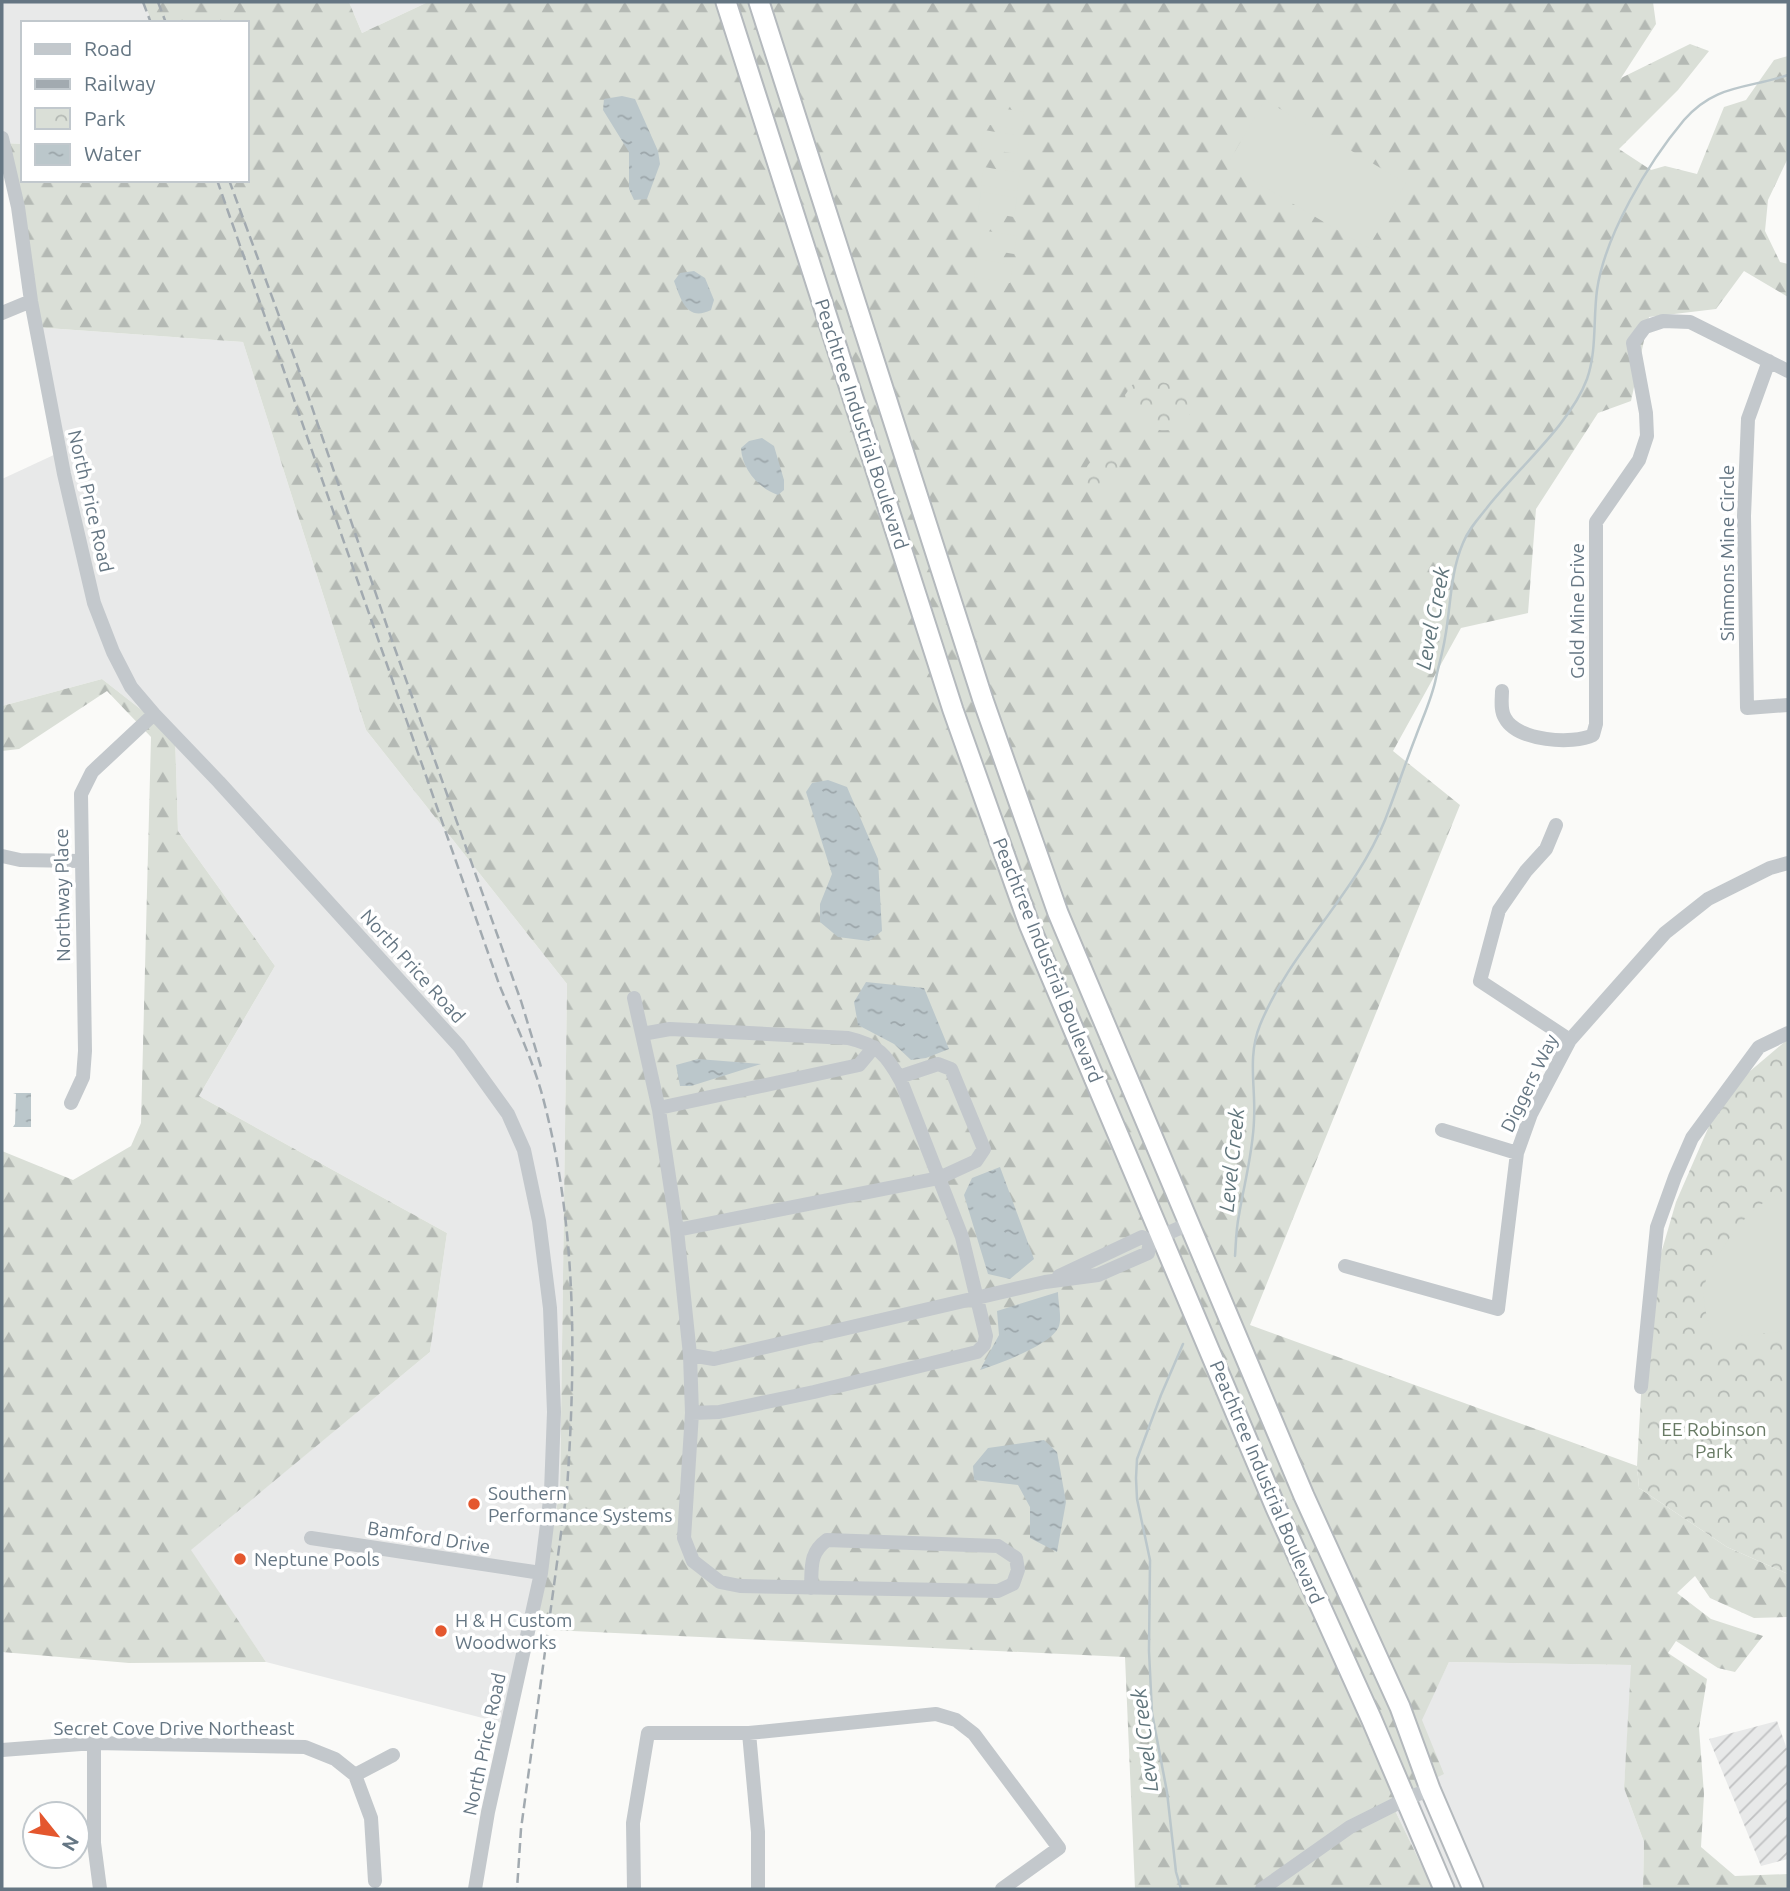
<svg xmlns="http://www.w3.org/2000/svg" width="1790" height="1891" viewBox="0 0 1790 1891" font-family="Ubuntu,sans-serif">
<defs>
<pattern id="industrial-furrows" width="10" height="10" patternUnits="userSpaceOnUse" patternTransform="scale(1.75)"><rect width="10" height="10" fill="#e8e9e9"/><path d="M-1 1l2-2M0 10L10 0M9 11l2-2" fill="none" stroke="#c0c1c2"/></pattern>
<pattern id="forest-firs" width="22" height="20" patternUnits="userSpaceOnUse" patternTransform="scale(1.75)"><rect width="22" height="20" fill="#dadfd7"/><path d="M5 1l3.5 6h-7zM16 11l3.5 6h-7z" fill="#b4b9b4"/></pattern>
<pattern id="park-crowns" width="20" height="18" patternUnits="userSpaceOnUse" patternTransform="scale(1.75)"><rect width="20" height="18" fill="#dadfd7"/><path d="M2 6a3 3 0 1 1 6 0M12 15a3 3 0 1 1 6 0" fill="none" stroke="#b4b9b4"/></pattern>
<pattern id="water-ripples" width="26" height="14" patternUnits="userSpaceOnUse" patternTransform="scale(1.75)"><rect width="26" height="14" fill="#bbc7cb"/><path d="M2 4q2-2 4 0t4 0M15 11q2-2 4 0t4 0" fill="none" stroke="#9ca6aa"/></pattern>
</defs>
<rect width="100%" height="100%" fill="#fafaf8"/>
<path fill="#e8e9e9" d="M2,2H144L152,23H23V144L3,143Z
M349,2H428L362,33Z
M33,327L243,342L366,730L567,984L560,1492L530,1629L502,1723L266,1662L190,1550L430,1352L447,1233L199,1096L275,966L178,831L175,736L102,679L2,706V479L58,453Z
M1449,1662L1632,1665L1624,1788L1644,1842L1643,1889H1433L1390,1800L1421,1720Z"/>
<path fill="url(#industrial-furrows)" d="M1777,1721L1788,1752V1859L1761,1866L1709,1739Z"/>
<path fill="url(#forest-firs)" d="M144,2H349L362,33L428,2H1653L1656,24L1621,78L1690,44L1709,51L1678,90L1619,149L1651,170L1665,166L1697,174L1724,107L1746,100L1774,60L1788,56V158L1768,200L1765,231L1780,262L1788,264V297L1744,271L1716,309L1649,317L1631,401L1598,413L1536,509L1528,613L1461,628L1393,751L1460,805L1250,1325L1637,1466L1639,1488L1727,1547L1788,1574V1617L1754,1618L1710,1598L1695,1576L1677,1593L1711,1619L1763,1636L1735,1672L1718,1668L1676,1641L1668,1653L1707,1679L1699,1728L1704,1794L1701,1847L1735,1876L1788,1874V1889H1643L1644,1842L1624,1788L1631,1665L1449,1662L1422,1720L1444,1774L1390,1800L1433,1889H1135L1125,1657L530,1629L560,1492L567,984L366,730L243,342L33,327L2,143V118L3,143L23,144V180H247V23H152Z
M102,679L175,736L178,831L275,966L199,1096L447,1233L430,1352L191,1550L266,1662L129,1663L2,1652V1151L73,1180L131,1146L141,1123L151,737L107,691L19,749L2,751V706Z"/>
<path fill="url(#park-crowns)" d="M1142,380C1162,380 1173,384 1189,394L1192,407L1186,425C1159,439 1131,424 1125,395L1132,385Z
M1085 475a18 18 0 1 1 36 0a18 18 0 1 1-36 0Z
M1788,1039V1574L1727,1547L1639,1488L1637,1466L1646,1305L1676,1202L1723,1094Z"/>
<path fill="#dadfd7" d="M1265,100L1406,183L1368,248L1227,165Z
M988,106L1024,112L1021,130L985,124Z
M984,130L1020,136L1017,154L981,148Z
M984,167L1020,173L1017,191L981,185Z
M981,192L1017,198L1014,217L978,211Z
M981,230L1017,236L1014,254L978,248Z
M977,259L1013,265L1010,283L974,277Z
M1788,1189V1331L1714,1339C1708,1321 1700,1300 1706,1280C1707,1274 1713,1267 1716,1261C1732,1230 1755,1202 1788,1189Z"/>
<path fill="url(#water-ripples)" d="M622,96L635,99L658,151L660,164L647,199L634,200L629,189V152L603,110L604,99Z
M694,271L705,278L714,300L711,310C687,322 681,300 674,281L680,273Z
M762,438L774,446L784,480V490L778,495C758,488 742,469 741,448L749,441Z
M828,780L847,787L878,859L882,931L869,941L838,937L820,922V904L832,874L806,792L812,783Z
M866,982L924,988L949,1049L926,1058L911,1060L894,1044L858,1025L854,1002Z
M698,1059L761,1064L691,1086H680L676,1065Z
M13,1093H31V1127H13L15,1124L16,1094Z
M1000,1167L1034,1259L1010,1279L988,1274L964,1195L972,1178Z
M1058,1292C1058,1302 1062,1317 1059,1326C1052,1345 998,1364 980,1370L999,1335L997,1311Z
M1044,1440L1057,1452L1066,1502L1057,1552L1030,1538V1507L1018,1485L974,1480L973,1466L988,1448Z"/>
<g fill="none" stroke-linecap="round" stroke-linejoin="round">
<path stroke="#bbc7cb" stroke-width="2.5" d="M1235,1256C1236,1243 1236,1229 1239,1215C1244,1184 1253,1153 1254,1120C1256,1088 1247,1057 1260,1025C1290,951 1355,895 1385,820C1396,792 1405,764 1416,736C1423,717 1432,698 1436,678C1439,664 1443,651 1445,638C1451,606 1450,573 1463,543C1468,530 1477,520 1486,509C1516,470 1570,425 1587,379C1597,350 1593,320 1597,290C1605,235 1648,163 1684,120C1715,84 1747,89 1788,75
M1181,1889L1176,1872L1167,1792L1152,1713L1149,1651L1150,1560L1137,1499L1136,1478L1137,1459L1161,1395L1183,1344"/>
<g stroke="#b4b9bd" stroke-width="23">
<path id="highway" d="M726,2L953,710L1029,924L1276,1508L1371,1718L1444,1889
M759,2L983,700L1058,913L1304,1496L1400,1707L1430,1789L1473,1889"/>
</g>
<path stroke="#c3c8cc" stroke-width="14" d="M2,138L18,207L31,301L64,474L94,603L113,652L131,687L154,714L219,782L459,1046L508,1114L524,1150L539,1221L550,1308L554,1412L551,1492L541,1573L488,1812L475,1889
M2,313L31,301
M1769,361L1748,419L1744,516L1747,708L1788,705
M1502,691C1502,699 1500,710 1505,718C1517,741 1573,745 1593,735L1596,724V522L1639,460L1647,436L1646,413L1633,343L1645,327L1663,321L1690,322L1788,371
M1556,825L1546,849L1526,871L1499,910L1480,981L1570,1040
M2,856L20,860L80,861
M634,998L659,1110L677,1230L690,1355L692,1413L684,1538L693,1561L720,1582L740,1586L998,1591L1013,1584L1018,1570L1016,1558L998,1546L827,1540C809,1553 812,1567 811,1588
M642,1034L670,1029L848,1038C878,1045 886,1054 901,1081L962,1237L986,1336L984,1345L977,1352L814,1392L719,1412L692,1413
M71,1103L83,1077L85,1051L81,794L92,772L154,714
M659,1108L859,1065L874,1047
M1442,1130L1517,1153
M677,1230L939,1178L976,1161L984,1149L951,1069L938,1064L899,1077
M1345,1266L1498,1309L1517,1153L1531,1114L1570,1040L1665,933L1708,899L1770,868L1788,863
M1059,1276L1142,1237L1150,1241L1191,1223
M690,1355L714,1359L1045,1282L1098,1275L1148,1253L1150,1241
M1641,1387L1657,1227L1675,1177L1692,1138L1759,1047L1788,1033
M311,1538L541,1573
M749,1733L758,1832V1889
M94,1743V1843L100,1889
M2,1750L94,1743L305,1747L335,1759L355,1775L371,1818L375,1881
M355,1775L393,1755
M634,1889L633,1823L648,1733H749L936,1714L956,1720L974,1734L1059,1848L1002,1889
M1262,1889L1350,1827L1404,1800L1430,1789"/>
<use href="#highway" stroke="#fff" stroke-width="19"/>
<path stroke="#a2aab0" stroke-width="2.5" stroke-dasharray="10 5" stroke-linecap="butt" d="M143,2L151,23
M158,2L166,23
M217,180L499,984C514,1021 533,1060 543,1098C577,1226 576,1358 567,1489L521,1829L517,1889
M229,180L303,381L390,635L521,1001L542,1070"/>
</g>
<g fill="#e4572e" stroke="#fff" stroke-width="2.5">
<circle cx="474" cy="1504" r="7"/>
<circle cx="240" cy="1559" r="7"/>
<circle cx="441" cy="1631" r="7"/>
</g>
<g text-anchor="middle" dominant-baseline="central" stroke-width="7" stroke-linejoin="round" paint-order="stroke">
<g font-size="19" fill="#657683" stroke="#fff">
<text transform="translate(862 424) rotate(72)">Peachtree Industrial Boulevard</text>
<text transform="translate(91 501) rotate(77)">North Price Road</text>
<text transform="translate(1727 553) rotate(-90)">Simmons Mine Circle</text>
<text transform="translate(1577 611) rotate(-90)">Gold Mine Drive</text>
<text transform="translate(62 895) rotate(-91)">Northway Place</text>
<text transform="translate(1048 960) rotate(68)">Peachtree Industrial Boulevard</text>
<text transform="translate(413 966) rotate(48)">North Price Road</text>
<text transform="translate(1529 1083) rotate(-64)">Diggers Way</text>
<text transform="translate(1267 1482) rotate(67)">Peachtree Industrial Boulevard</text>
<text transform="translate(429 1537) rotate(9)">Bamford Drive</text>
<text x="174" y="1728">Secret Cove Drive Northeast</text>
<text transform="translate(484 1744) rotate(-78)">North Price Road</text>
</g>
<g font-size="19" fill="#687a64" stroke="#fff">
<text x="1714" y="1429">EE Robinson<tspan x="1714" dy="22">Park</tspan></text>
</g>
<g font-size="19" fill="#657683" stroke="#fff" text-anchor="start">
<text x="488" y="1493">Southern<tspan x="488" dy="22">Performance Systems</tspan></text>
<text x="254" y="1559">Neptune Pools</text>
<text x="455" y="1620">H &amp; H Custom<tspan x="455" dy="22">Woodworks</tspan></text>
</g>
<g font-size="21" font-style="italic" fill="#60757c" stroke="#fff">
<text transform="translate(1432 618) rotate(-79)">Level Creek</text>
<text transform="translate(1231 1160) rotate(-84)">Level Creek</text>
<text transform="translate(1144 1740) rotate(-97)">Level Creek</text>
</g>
</g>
<rect width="1790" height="1891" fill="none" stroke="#657683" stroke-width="7"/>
<rect x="21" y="21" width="228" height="161" fill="#ffffff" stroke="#c1c8cd" stroke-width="2"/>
<rect x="35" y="44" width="35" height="10" fill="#c3c8cc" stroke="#c1c8cd" stroke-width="2"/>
<text x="84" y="56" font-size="21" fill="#657683">Road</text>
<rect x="35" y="79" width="35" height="10" fill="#a2aab0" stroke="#c1c8cd" stroke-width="2"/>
<text x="84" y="91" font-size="21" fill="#657683">Railway</text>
<rect x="35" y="108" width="35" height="21" fill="url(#park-crowns)" stroke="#c1c8cd" stroke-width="2"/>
<text x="84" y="126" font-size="21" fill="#657683">Park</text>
<rect x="35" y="144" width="35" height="21" fill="url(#water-ripples)" stroke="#c1c8cd" stroke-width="2"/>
<text x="84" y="161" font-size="21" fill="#657683">Water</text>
<g transform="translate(56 1835) rotate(120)"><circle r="33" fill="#ffffff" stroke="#c1c8cd" stroke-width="2"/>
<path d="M0-5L12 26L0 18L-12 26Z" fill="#e4572e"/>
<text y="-10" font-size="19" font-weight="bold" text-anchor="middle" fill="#657683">N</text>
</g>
</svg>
